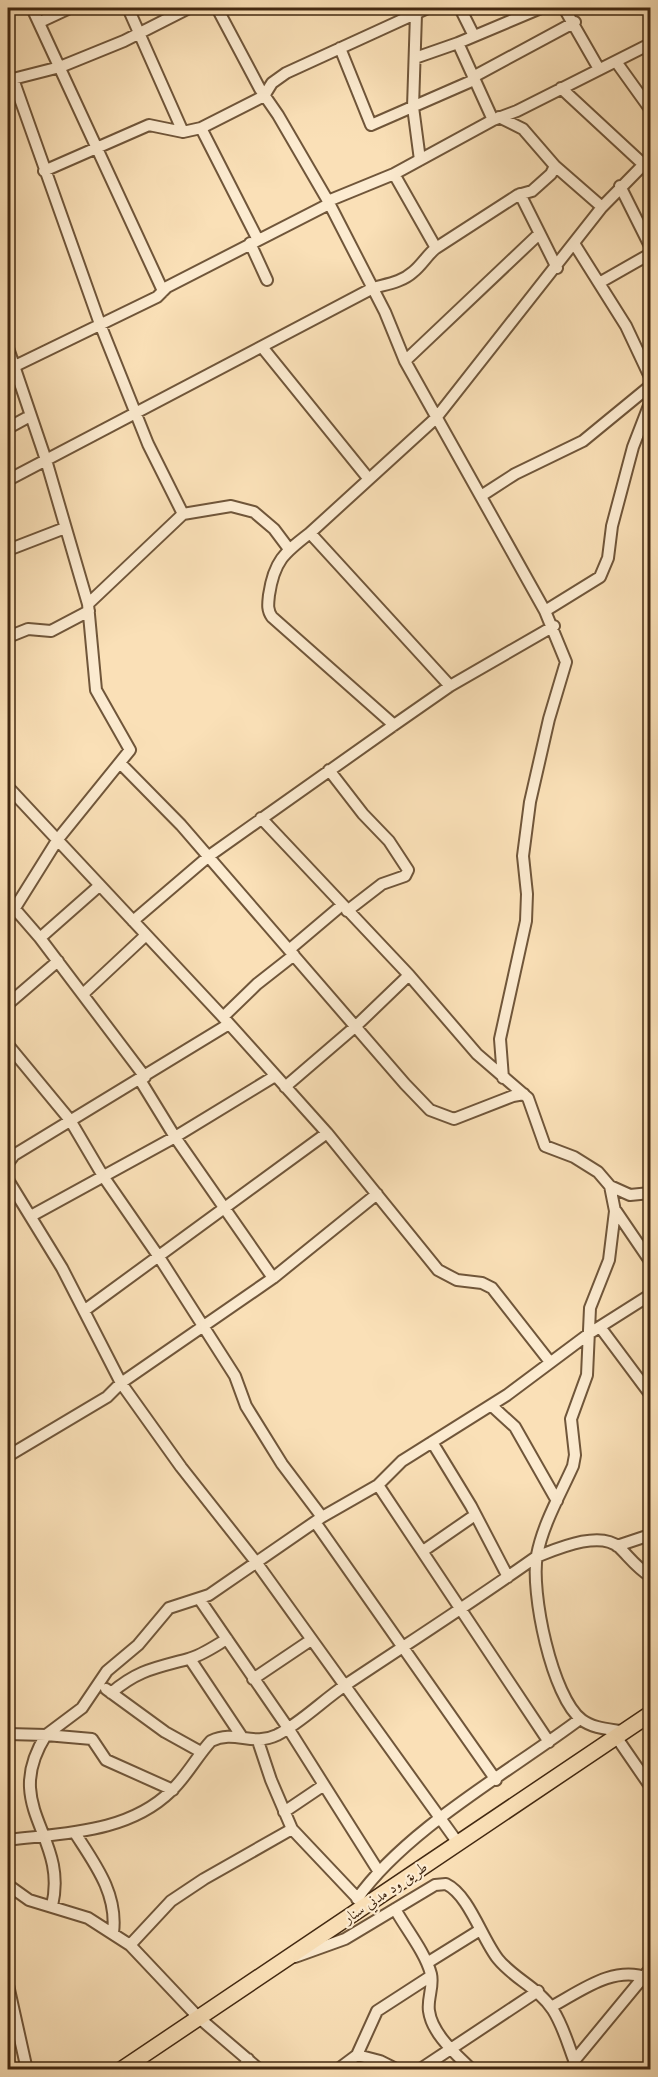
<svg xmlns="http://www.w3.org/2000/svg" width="658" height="2077" viewBox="0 0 658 2077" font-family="'Libre Caslon Text',Amiri,serif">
<rect width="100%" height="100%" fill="#fae0b7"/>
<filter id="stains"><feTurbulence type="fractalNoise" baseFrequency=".00333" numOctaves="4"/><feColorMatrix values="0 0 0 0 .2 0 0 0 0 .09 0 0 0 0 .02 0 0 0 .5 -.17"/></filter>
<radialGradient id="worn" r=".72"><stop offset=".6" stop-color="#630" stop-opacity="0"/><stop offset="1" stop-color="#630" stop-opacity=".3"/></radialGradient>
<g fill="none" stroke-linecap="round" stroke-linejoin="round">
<g stroke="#70563a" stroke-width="14">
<path id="minor" d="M32,8L163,291
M128,8L183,132L201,128L257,238
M217,8L260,89L278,115L328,201L385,312L405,361L545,611L566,662L549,719L530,802L523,856L527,894L526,921L500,1039L503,1078
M460,8L474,36
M564,8L599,69
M647,8L650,14
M416,14L413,107L420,160
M40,22L70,8
M340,48L371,125L474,80
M415,58L458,43
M617,63L650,109
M473,77L575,22
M13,79L100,324L148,444L183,514
M9,80L60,67L124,41L189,8
M561,88L643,164
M499,117L523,129L555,166
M493,120L458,43L541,8
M201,128L264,96L272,83L286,73L428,8
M44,171L149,125L183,132
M394,174L436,248
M620,186L650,246
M520,194L557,268
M328,201L394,174L493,120L517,111L650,44
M250,243L267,280
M575,245L626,326L650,377
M599,283L650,254
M262,347L368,478
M8,348L46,460L88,604L96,690L130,750L58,839L8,919
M405,361L539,234
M15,366L157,297L167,287L329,204
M8,428L30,416
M8,480L373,288C387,284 402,282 413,272C422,265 427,255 436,248L518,195L532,191L551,174L555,166L602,207
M481,496L515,474L583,441L650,386
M310,533L450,686
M8,550L65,528
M88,604L183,514L231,506L254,512L274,529L289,549
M545,611L600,577L608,558L612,526L633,447L650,403
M8,637L28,629L51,631L89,611
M394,725L272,617C267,610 268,604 269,595C274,561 284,553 310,533L436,418L602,207L650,158
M121,764L181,825L405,1084L430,1110L454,1119L513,1096L524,1094
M329,770L363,814L389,841L408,870L405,876L382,884L347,911
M8,787L223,1017L327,1133L438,1270L457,1280L482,1283L492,1288L550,1362
M261,818L409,975L477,1054L528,1098L545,1146L574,1157L598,1172L610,1186L615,1211L609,1260L590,1308L587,1375L571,1419L575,1455L573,1466C560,1495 543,1524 537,1555C530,1591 552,1698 582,1720C594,1729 611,1729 626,1732
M14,908L40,938L145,1077
M133,921L209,856L394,725L450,686L554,626
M40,938L99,886
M290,949L342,905
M83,994L145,936
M8,1004L58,961
M223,1017L257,984L294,955
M8,1045L70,1120L103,1176L159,1257L235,1376L246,1406L282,1464L322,1517
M140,1080L175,1137L273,1278
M285,1087L356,1026L409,975
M8,1163L14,1155L229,1024
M8,1180L62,1268L121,1383L181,1467L256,1562L458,1843
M610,1186L630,1195L650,1193
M616,1211L650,1261
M31,1216L175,1137L275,1076
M85,1310L327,1133
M600,1327L650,1394
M491,1405L515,1427L557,1501
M432,1442L471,1506L508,1577
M8,1456L107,1397L121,1383L273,1278L377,1194
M378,1485L549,1742
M315,1522L496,1780
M617,1546L650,1535
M423,1551L475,1515
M200,1600L288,1728L379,1872
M190,1659L242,1737
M253,1679L311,1640
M106,1689L165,1732L201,1752
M111,1693C138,1670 155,1668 188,1659C201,1656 215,1646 227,1639
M8,1734L46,1735L82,1708L107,1671L138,1645L169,1608L209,1595L322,1517L378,1485L402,1461L507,1395L590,1333L650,1295
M617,1738L650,1786
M258,1741L271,1780L292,1829L362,1903
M284,1812L324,1785
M75,1833C95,1864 118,1894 113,1933
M8,1840C64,1833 128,1833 171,1791C187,1776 197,1756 211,1741C235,1729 252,1747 277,1735C302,1722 323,1700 347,1684C410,1642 474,1601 536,1557C557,1549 599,1530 619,1547C630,1558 637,1568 650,1576
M8,1885L29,1900L88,1918L130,1945L198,2017L260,2070
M357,1899C406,1829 511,1771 580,1719
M52,1906C69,1835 0,1808 46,1735L92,1739L106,1760L173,1790
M395,1909C406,1929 425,1952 431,1974C434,1986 427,1999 429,2011C432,2034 456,2054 472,2070
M130,1945L171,1901L204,1879L292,1829
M295,1957L345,1939L435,1885L446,1884C469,1895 482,1939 498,1959C514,1979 539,1988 553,2010C565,2029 569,2049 578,2070
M427,1963L480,1930
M8,1985L27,2070
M551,2007C581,1991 613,1965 648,1978
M357,2055L380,2061L398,2070
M574,2061L650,1969
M242,2070L248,2059
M337,2070L357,2055L377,2011L431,1976
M419,2070L538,1991"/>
</g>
<g stroke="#422811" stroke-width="18">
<path id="highway" d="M121,2070L650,1714"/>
</g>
<use href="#minor" stroke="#fcebd0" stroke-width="10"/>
<use href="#highway" stroke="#fae0b7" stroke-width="15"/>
</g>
<g text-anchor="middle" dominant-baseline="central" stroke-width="4.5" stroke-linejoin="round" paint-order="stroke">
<g font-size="15" fill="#422811" stroke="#fcebd0">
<text transform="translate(385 1892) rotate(-34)">طريق ود مدني سنار</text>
</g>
</g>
<rect width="658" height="2077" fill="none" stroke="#fae0b7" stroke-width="30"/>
<rect x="9" y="9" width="640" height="2059" fill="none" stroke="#422811" stroke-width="3"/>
<rect x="15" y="15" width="628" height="2047" fill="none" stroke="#422811" stroke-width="1.5"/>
<rect width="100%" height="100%" filter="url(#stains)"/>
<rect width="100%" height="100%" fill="url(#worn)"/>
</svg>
